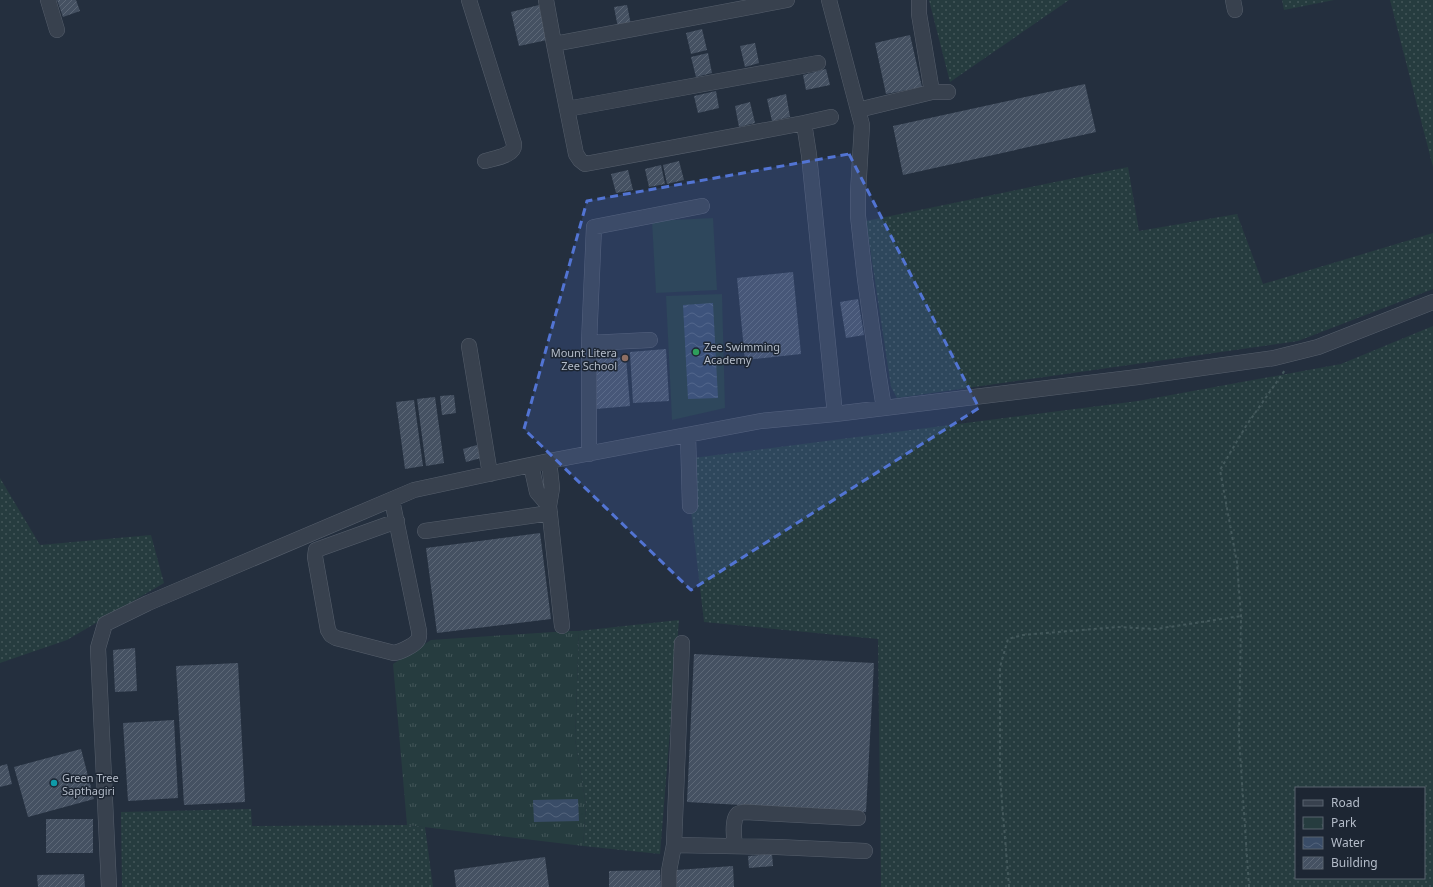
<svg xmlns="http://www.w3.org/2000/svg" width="1433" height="887" viewBox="0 0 1433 887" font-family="'Noto Sans',sans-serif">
<defs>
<pattern id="grass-dots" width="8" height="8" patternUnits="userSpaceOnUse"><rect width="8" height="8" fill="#263c3f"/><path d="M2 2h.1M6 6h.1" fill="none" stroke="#435659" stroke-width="1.8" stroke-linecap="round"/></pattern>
<pattern id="park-tufts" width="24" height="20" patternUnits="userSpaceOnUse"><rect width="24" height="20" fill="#263c3f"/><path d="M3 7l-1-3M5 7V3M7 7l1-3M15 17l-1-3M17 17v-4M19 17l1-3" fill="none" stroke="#435659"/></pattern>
<pattern id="water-waves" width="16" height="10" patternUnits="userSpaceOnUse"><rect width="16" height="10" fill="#394c67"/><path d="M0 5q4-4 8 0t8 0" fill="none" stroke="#53647b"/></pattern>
<pattern id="building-hatch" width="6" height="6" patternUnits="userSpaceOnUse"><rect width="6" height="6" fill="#455162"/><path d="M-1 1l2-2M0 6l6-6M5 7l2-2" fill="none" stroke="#5d6877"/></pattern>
</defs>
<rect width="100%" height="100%" fill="#242f3e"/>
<path fill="url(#grass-dots)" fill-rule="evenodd" d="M929,0H1069L950,82Z
M1282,0H1334L1284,10Z
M1390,0H1433V167Z
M1128,167L1139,231L1237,214L1263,284L1433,233V289L1298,341L897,398L891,387L866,221Z
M1433,326V887H881L878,639L704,622L685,459L1138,401L1341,364ZM1296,788H1424V878H1296Z
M0,478L40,545L151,535L164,583L67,640L0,663Z
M679,620L660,854L583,846L586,805L575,739L579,631Z
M251,809L252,826L407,825L425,827L433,887H122L121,812Z"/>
<path fill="url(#park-tufts)" d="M568,631H579L575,739L586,805L583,846L407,825L393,664L431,640Z"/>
<path fill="#263c3f" d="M713,218L717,290L656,293L652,221Z
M722,294L725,408L672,420L666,296Z"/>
<path fill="url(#water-waves)" d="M713,303L718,398L688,399L683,305Z
M578,799L579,821L534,822L533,800Z"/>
<path fill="url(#building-hatch)" d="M57,0H76L80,11L63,17Z
M539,5L547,40L519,46L511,12Z
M627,5L631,25L618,28L614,7Z
M702,29L707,50L691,54L686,33Z
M910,35L922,87L886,94L875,43Z
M755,43L759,63L745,67L740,46Z
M708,53L712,73L696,77L691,57Z
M826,69L830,85L806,90L803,75Z
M1085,84L1096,132L903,175L893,126Z
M716,91L719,108L698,113L694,96Z
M786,94L790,117L772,121L767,99Z
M750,102L755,123L739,127L735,106Z
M679,161L684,180L667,184L663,165Z
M661,165L665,184L649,187L645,169Z
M628,170L633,190L616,193L611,174Z
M793,272L801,354L745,360L737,278Z
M858,299L864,335L846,338L840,302Z
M666,349L669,401L633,403L630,352Z
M626,357L630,406L596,409L592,359Z
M454,395L456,413L442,415L440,396Z
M435,397L444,463L426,466L417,399Z
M414,400L423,466L405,469L396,402Z
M477,445L481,458L466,462L463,449Z
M540,533L551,619L437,633L426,548Z
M135,648L137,691L115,692L113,650Z
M694,654L874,663L866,812L687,802Z
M238,663L245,802L184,805L176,666Z
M174,720L178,798L128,801L123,723Z
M81,749L94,799L28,817L14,767Z
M7,764L12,784L0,787V766Z
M46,819H93V853H46Z
M772,854L773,866L749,868L748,856Z
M545,857L549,887H456L454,870Z
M733,866L734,887H677V870Z
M660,870L661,887H609V871Z
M84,874L85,887H38L37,875Z"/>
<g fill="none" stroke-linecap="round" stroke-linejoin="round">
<g stroke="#565f6c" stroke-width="16">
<path id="minor" d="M48,0L57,30
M469,0L514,144C515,156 494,158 485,161
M546,0L554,44L576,154L580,160L585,164L804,123L809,155L835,414
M829,0L862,125L858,193V216L865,279L878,371L884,408
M1233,0L1235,10
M554,44L787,0
M932,92H948
M567,109L818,63
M858,110L932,92L919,14V0
M804,123L831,117
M589,343L650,340
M469,346L490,474
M688,435L690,506
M589,454V343L594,227L702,206
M531,465L537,492L549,506L552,488L549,461
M392,500L419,631C419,635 420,638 417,641C413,646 400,652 394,653L336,638L331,635L328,630L315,557L316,550L397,521
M549,506L562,626
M425,531L550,513
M674,845L682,643
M735,846C734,839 732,818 738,814C738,813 744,812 745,812L858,818
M109,887L98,648L105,624L148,603L414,490L549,461L761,421L835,414L1138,377L1274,358L1318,347L1433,302
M669,887V871L674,845L777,847L865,851"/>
</g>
<path stroke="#44595c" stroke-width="2" stroke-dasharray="3 3" stroke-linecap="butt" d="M1009,887L1000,777V667L1008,639L1023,635L1117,627L1156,629L1241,616
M1249,887L1239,738L1241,616L1237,563L1220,470L1246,426L1285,370"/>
<use href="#minor" stroke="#38414e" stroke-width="15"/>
</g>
<path fill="#5274d3" fill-opacity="0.2" stroke="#5274d3" stroke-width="3" stroke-dasharray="8 5" stroke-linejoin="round" d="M849,154L979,408L691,590L524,429L587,201Z"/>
<circle fill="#2e9e5b" stroke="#1d2633" stroke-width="1.5" cx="696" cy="352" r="4"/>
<circle fill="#8d6e63" stroke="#1d2633" stroke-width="1.5" cx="625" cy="358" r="4"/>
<circle fill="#0f9aa8" stroke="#1d2633" stroke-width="1.5" cx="54" cy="783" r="4"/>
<g text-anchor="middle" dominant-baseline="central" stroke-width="3" stroke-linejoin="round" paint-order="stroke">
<g font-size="11" fill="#b4bcc9" stroke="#1d2633" text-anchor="start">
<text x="704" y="346">Zee Swimming<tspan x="704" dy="13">Academy</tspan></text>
<text x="617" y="352" text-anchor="end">Mount Litera<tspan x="617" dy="13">Zee School</tspan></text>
<text x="62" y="777">Green Tree<tspan x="62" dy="13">Sapthagiri</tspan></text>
</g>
</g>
<rect x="1295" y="787" width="130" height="92" fill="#1d2633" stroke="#59626f"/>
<rect x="1303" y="800" width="20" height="6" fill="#38414e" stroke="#59626f"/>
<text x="1331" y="807" font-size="12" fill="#b4bcc9">Road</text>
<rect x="1303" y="817" width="20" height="12" fill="url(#park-tufts)" stroke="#59626f"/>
<text x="1331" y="827" font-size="12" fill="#b4bcc9">Park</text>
<rect x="1303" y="837" width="20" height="12" fill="url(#water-waves)" stroke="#59626f"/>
<text x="1331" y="847" font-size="12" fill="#b4bcc9">Water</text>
<rect x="1303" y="857" width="20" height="12" fill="url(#building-hatch)" stroke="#59626f"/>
<text x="1331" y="867" font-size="12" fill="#b4bcc9">Building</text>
</svg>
